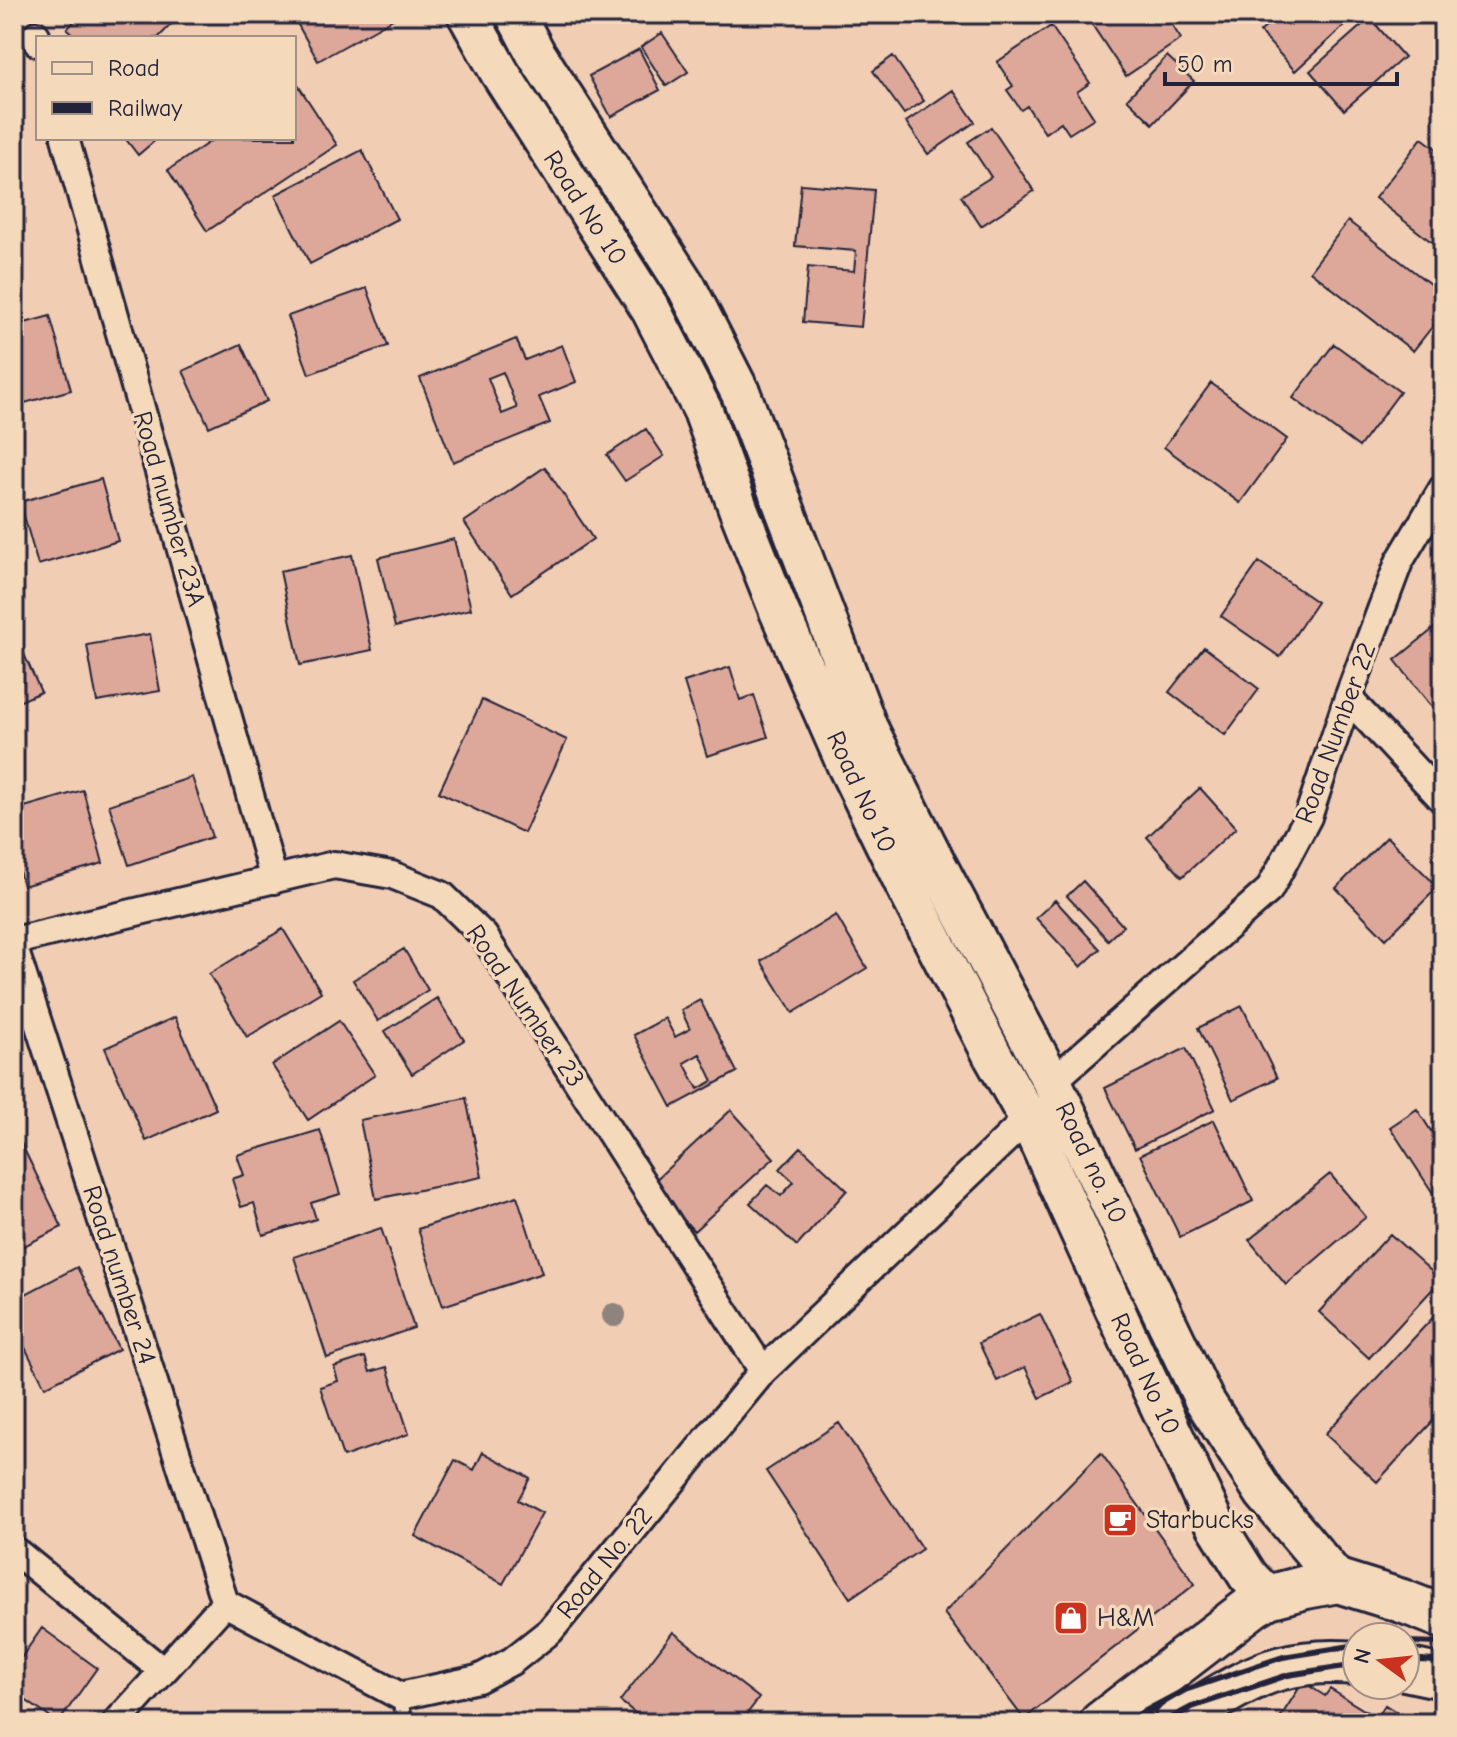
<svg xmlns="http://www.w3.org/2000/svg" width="1457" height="1737" viewBox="0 0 1457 1737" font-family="'Comic Neue',sans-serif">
<rect width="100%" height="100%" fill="#f1cdb3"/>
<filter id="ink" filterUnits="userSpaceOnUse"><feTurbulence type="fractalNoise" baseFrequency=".0125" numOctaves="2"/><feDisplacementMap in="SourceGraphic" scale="16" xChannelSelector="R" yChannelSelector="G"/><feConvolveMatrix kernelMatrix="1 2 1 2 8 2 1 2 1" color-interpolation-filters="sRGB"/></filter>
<g filter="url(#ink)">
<path fill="#dda89a" stroke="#22223b" stroke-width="2" fill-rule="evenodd" d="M81,14H181L158,38H77L67,29Z
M292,14H390L393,19L318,61Z
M1085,14H1165L1181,39L1126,76Z
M1280,14H1357L1295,71L1260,32Z
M1370,18L1404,57L1344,110L1310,71Z
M1051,26L1090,83L1077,92L1094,118L1069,134L1061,122L1045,133L1027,106L1021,110L1007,90L1013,86L997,62Z
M662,33L688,72L666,86L641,47Z
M639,49L660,90L611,117L589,76Z
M893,56L924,101L904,114L873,71Z
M1167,56L1194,81L1153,124L1127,99Z
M294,79L337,145L207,231L168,170L211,141L209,138H294Z
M953,90L975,122L928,154L906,122Z
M991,127L1034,191L981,226L961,196L991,177L968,142Z
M125,138H158L138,155Z
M1422,138L1443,154V251L1375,198Z
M362,150L397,219L310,264L275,195Z
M801,184L874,190L861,327L803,322L808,267L854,271L856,251L795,246Z
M1348,221L1443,294V313L1413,351L1310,271Z
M367,288L388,346L309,374L288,316Z
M50,316L71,390L14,406V326Z
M516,339L525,360L562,345L576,382L539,397L550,423L453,462L420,378ZM503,372L517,408L502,414L488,378Z
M241,344L267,401L209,427L183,371Z
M1334,344L1400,392L1359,447L1293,398Z
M1211,383L1287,439L1240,503L1164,447Z
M646,429L664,456L625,481L607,455Z
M545,467L593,539L512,594L464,522Z
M101,479L118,541L38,565L20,502Z
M454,539L471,609L395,627L378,558Z
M352,555L372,650L300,665L280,571Z
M1259,562L1317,602L1280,657L1221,616Z
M1443,621V706L1436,712L1395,660Z
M14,632L41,692L14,704Z
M150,634L160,691L97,702L87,645Z
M1204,647L1259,689L1225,735L1169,692Z
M730,667L740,700L754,695L768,737L707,756L684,682Z
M482,700L567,740L524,833L439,792Z
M192,777L212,837L129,865L109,805Z
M1200,788L1236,828L1182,877L1147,837Z
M83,790L103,863L23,886L14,852V810Z
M1387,837L1438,887L1386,939L1336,888Z
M1083,881L1123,926L1108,940L1067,896Z
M1055,900L1100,949L1081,967L1036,918Z
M836,915L867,968L793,1013L761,961Z
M283,929L321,992L247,1037L209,974Z
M404,949L428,990L378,1021L353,980Z
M437,998L464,1040L412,1074L385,1031Z
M700,1000L737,1072L672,1107L634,1035L665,1018L675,1037L690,1029L681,1010ZM700,1054L713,1081L698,1089L684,1063Z
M1242,1006L1277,1078L1233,1100L1198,1028Z
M175,1017L216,1109L146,1141L105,1048Z
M339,1021L375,1075L308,1120L272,1065Z
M1186,1048L1215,1109L1135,1149L1105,1088Z
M466,1098L482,1177L376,1199L360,1120Z
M1417,1109L1431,1131L1443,1123V1198L1438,1201L1390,1127Z
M731,1110L774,1158L694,1231L651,1184Z
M1214,1120L1253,1201L1180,1237L1140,1155Z
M320,1130L340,1194L311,1203L316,1219L263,1235L254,1203L241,1207L232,1179L244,1175L237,1155Z
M18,1137L62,1227L14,1251V1139Z
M801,1147L847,1190L797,1246L750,1203L767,1185L781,1196L794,1182L780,1169Z
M1330,1174L1366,1217L1286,1285L1249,1240Z
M517,1196L542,1273L443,1306L418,1229Z
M381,1228L414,1328L327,1358L294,1257Z
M1390,1234L1441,1280L1369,1358L1319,1312Z
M77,1267L119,1349L45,1387L14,1326V1300Z
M1438,1312L1443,1317V1410L1377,1482L1325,1434Z
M1040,1314L1073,1382L1040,1398L1025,1367L997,1381L979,1343Z
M365,1357L370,1372L387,1367L409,1434L343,1457L320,1387L338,1381L334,1367Z
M839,1423L922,1549L850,1598L766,1471Z
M483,1452L530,1478L518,1500L542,1513L503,1584L415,1536L455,1460L474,1470Z
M1101,1453L1195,1584L1024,1719L944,1613Z
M42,1628L97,1668L58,1723L14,1692V1668Z
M673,1632L759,1698L740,1723H648L620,1701Z
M1303,1682L1325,1696L1330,1689L1377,1718L1385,1705L1414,1723H1281L1278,1721Z"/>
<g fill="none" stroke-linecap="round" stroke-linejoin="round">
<g stroke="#22223b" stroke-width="20">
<path id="service" d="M400,1696L404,1723"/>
</g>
<g stroke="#22223b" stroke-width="32">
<path id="minor" d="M36,35L38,43
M65,138L274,880
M1348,698L1443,800
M14,941L334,865L392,875L442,895L484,936L763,1371
M14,948L225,1603
M1052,1082L1269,890L1308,817L1348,698L1399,562L1443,488
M14,1550L163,1671
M116,1723L225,1603L400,1696L478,1679L512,1661L550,1631L763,1371L1028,1118"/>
</g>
<g stroke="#22223b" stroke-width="44">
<path id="secondary" d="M467,14L500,73L651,310L703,411L738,508L779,611L847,766L907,889L993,1056L1028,1118L1138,1360L1215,1523L1248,1576L1268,1597
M515,14L535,52L687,288L741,394L868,728L937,865L1052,1082L1204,1400L1264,1493L1338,1581"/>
</g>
<g stroke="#22223b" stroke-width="48">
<path id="primary" d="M1405,1669L1443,1677
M1101,1723L1253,1606L1268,1597L1306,1587L1338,1581L1402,1601L1443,1617
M1176,1723C1206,1705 1248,1676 1282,1668C1305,1662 1333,1661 1357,1663"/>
</g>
<use href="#service" stroke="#f5d9bb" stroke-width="14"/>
<use href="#minor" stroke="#f5d9bb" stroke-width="26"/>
<use href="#secondary" stroke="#f5d9bb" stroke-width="38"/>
<use href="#primary" stroke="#f5d9bb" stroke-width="42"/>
<path stroke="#22223b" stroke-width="6" d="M1405,1642L1443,1643
M1405,1661L1422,1660L1443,1662
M1123,1723L1185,1690L1283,1657L1357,1645
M1162,1723L1192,1707L1288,1675L1357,1664"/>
</g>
<circle fill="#8f847d" cx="614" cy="1315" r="12"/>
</g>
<defs>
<g id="cafe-square" transform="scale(1.8)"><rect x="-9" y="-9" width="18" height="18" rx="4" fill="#c8321e" stroke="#f5d9bb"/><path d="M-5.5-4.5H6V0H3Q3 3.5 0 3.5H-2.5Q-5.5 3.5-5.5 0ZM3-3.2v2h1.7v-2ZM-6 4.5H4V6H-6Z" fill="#fff"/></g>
<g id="shop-square" transform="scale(1.8)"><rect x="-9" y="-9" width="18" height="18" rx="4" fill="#c8321e" stroke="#f5d9bb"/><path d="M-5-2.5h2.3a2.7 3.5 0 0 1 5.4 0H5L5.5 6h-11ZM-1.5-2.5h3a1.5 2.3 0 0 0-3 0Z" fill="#fff"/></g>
</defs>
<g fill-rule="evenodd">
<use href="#cafe-square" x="1120" y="1520"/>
<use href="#shop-square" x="1071" y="1618"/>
</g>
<g text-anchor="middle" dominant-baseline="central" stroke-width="7" stroke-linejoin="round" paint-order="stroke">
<g font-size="26" fill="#22223b" stroke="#f5d9bb">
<text transform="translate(585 208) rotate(57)">Road No 10</text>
<text transform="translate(169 509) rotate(74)">Road number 23A</text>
<text transform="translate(1336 733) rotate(-70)">Road Number 22</text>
<text transform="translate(861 792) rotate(65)">Road No 10</text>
<text transform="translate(525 1006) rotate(56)">Road Number 23</text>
<text transform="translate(1091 1163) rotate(64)">Road no. 10</text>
<text transform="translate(119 1275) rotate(72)">Road number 24</text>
<text transform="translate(1145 1374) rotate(65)">Road No 10</text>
<text transform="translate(605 1563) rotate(-51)">Road No. 22</text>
</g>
<g font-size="26" fill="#22223b" stroke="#f5d9bb" text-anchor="start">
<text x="1146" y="1520">Starbucks</text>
<text x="1097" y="1618">H&amp;M</text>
</g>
</g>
<rect width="1457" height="1737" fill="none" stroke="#f5d9bb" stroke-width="48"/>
<rect x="24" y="24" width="1409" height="1689" fill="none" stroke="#22223b" stroke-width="3" filter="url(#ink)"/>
<rect x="36" y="36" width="260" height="104" fill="#f5d9bb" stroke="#a19088" stroke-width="2"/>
<rect x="52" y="62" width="40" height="12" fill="#f5d9bb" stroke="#a19088" stroke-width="2"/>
<text x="108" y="76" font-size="24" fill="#22223b">Road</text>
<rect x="52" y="102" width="40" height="12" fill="#22223b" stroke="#a19088" stroke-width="2"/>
<text x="108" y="116" font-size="24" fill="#22223b">Railway</text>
<g transform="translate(1381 1661) rotate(285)"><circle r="38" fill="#f5d9bb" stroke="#a19088" stroke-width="2"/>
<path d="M0-6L14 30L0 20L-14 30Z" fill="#c8321e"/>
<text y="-12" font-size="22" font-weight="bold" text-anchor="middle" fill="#22223b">N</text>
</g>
<path d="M1165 72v12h232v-12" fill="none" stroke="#22223b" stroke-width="4"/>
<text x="1177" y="72" font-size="24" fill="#22223b" stroke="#f5d9bb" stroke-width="6" paint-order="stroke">50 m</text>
</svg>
